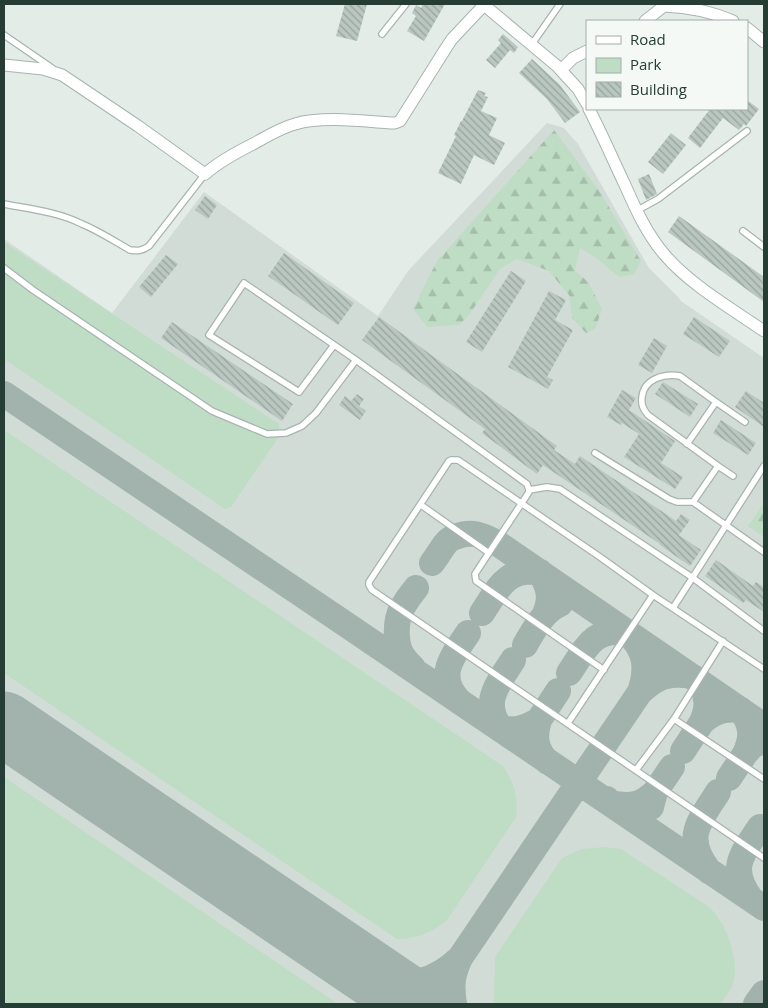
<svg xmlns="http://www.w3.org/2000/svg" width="768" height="1008" viewBox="0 0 768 1008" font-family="'Open Sans',sans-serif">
<defs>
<pattern id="forest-firs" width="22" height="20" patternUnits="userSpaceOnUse" patternTransform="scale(1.25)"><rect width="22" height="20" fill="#bfdcc5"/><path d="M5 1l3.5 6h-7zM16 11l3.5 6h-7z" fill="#a4beaa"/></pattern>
<pattern id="building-back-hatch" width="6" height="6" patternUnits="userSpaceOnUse" patternTransform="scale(1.25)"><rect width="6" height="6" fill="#bac7c1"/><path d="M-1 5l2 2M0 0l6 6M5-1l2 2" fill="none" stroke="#97a39e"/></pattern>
</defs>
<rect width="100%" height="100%" fill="#e4ece8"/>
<path fill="#d2dcd7" d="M547,123L564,128L578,144L649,268L678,297L681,301L764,358V1004H4V239L112,313L204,192L378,316L408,271Z"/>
<path fill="#bfdcc5" d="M4,242L279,424L278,438L231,507L225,509L4,359Z
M4,430L503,766C514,782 519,799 516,817L447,920C432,933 416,939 397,939L4,673Z
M4,777L338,1004H4Z
M605,847L621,849L709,907C727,924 740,960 733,984C731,991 724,998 720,1004H494L495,957L562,858L582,849Z"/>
<path fill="url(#forest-firs)" d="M554,130L600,192L641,261L634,274L619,277L595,257L580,248L575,271L588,282L602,309L595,329L586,333L572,318L569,295L549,271L517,259L500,269L469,315L459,325L427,327L413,309L437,261Z
M764,503V537L748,526Z"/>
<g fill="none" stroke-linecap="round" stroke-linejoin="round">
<path stroke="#a2b2ac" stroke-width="26" d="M4,394L338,619L764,908
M432,563C437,557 441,549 446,543C448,540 452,538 455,537C471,530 483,535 497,543L764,726
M482,613C499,588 505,568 540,572C549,588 552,597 545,614
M525,645C534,630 543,611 560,604
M413,668C409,664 405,660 402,655C395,643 395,621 402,608C406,601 411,594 416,588
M569,673C586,648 593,627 628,633C646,651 648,668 640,692C645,688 650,683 656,680C666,674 688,672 698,680C700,682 701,685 702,687C709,699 707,710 702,722C715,711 725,708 741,710C752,726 753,736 745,754L752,746L764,740
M460,702C435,676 452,657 468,633
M539,720L558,691
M499,728C514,731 525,729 539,720C534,736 535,750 548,762
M503,731C480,704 497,685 513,660
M683,751L702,722
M729,778L745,754
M607,799L610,803C629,807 641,806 655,792
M651,807L655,792L672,767
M709,871C683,837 699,822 718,792
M751,899C728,868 742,854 760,827
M376,977C409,989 435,982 460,958
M454,1004C451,985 452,975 460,958L640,692
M756,1004L764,993"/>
<path stroke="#a2b2ac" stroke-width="65" d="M4,724L416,1004"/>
</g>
<path fill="url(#building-back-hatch)" d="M345,4H367L357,41L336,36Z
M423,4H445L424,41L407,31L416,16L412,13L416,5L421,8Z
M503,34L518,47L514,53L510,50L495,68L486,60L501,43L498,40Z
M532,59L560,85L580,112L565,123L547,99L519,73Z
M478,90L486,93L484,96L488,97L481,111L497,118L489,135L505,143L494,165L474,155L461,184L438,173L456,136L454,135L461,121H462Z
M747,100L759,109L746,126L744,124L739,130L723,118L700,148L688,138L710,109H747Z
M671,133L686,145L663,174L648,162Z
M649,174L657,194L646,200L638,179Z
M205,196L217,205L208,219L195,210Z
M679,216L764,277V302L668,232Z
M284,253L354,303L338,325L268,276Z
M166,255L178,264L151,297L139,287Z
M511,271L526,281L482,352L466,342Z
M549,291L566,300L555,320L573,330L547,377L553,380L548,389L508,367Z
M379,317L557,446L554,450L575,464L580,456L676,521L681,514L690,520L679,535L701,550L690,566L660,545V544L543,465L537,474L482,433L485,429L362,340Z
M694,317L730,341L719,357L683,334Z
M172,322L293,404L282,421L161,338Z
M654,338L667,346L652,373L638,365Z
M663,382L698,404L690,417L655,394Z
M622,390L636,398L629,410L675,441L661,463L683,477L675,489L624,457L639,434L622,423L621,425L607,417Z
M746,391L764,403V427L735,407Z
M357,394L364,399L359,406L366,411L360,420L339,405L345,396L351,401Z
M721,420L756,443L748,455L713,433Z
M716,560L753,586L756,582L764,587V612L746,600L743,603L705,576Z"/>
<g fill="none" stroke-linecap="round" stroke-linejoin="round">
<g stroke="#a7b4af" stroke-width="8">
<path id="lane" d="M382,34L406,4
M4,35L52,68
M532,44L560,4
M4,204C30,209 58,212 82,224C99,231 114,241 130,250C138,251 142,251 149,246L205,174
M636,211L658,199L747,131
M743,231L764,247
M4,268L33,290L212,411L267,434L286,433L302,426L316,413L356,360L244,283L209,335L299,392L334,345
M356,360L527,484L529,490V492L475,574L476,581L604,670
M716,402L745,422
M687,444L716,402L680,376C664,373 644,379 642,397C641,405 643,409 648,415L718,466L693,502
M595,453L669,499L677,502H693L764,552
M718,466L733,476
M529,490L547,487L560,489L693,578L764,631
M421,505L489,553
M673,608L764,466
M723,641L674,719L764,779
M764,669L653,595L600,557L458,460H451L449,461L369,582V585L372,590L764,858
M568,723L653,595
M636,770L674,719"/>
</g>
<g stroke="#a7b4af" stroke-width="13">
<path id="street" d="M645,21L664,6C690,7 710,11 733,21
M747,28L764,42
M4,65L43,69L62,75L138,126L205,174C220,161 235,153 253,144C266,137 280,128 295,124C322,116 362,121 390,123H395L400,121L446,48L452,39L484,5L557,66L578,89L587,104
M561,70L573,58L587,51
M589,109C602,134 613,160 625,185C636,210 647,234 664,254C689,284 732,309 764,331"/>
</g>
<use href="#lane" stroke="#fff" stroke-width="5.5"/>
<use href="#street" stroke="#fff" stroke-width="11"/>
</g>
<rect width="768" height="1008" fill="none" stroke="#253d35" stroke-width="10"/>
<rect x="586" y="20" width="162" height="90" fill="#f4f9f6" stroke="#a1aea9"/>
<rect x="596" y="36" width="25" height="8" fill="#ffffff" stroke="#a1aea9"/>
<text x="630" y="45" font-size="15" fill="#253d35">Road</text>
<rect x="596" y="58" width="25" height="15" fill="#bfdcc5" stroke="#a1aea9"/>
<text x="630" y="70" font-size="15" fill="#253d35">Park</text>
<rect x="596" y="82" width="25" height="15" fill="url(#building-back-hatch)" stroke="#a1aea9"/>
<text x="630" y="95" font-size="15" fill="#253d35">Building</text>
</svg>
